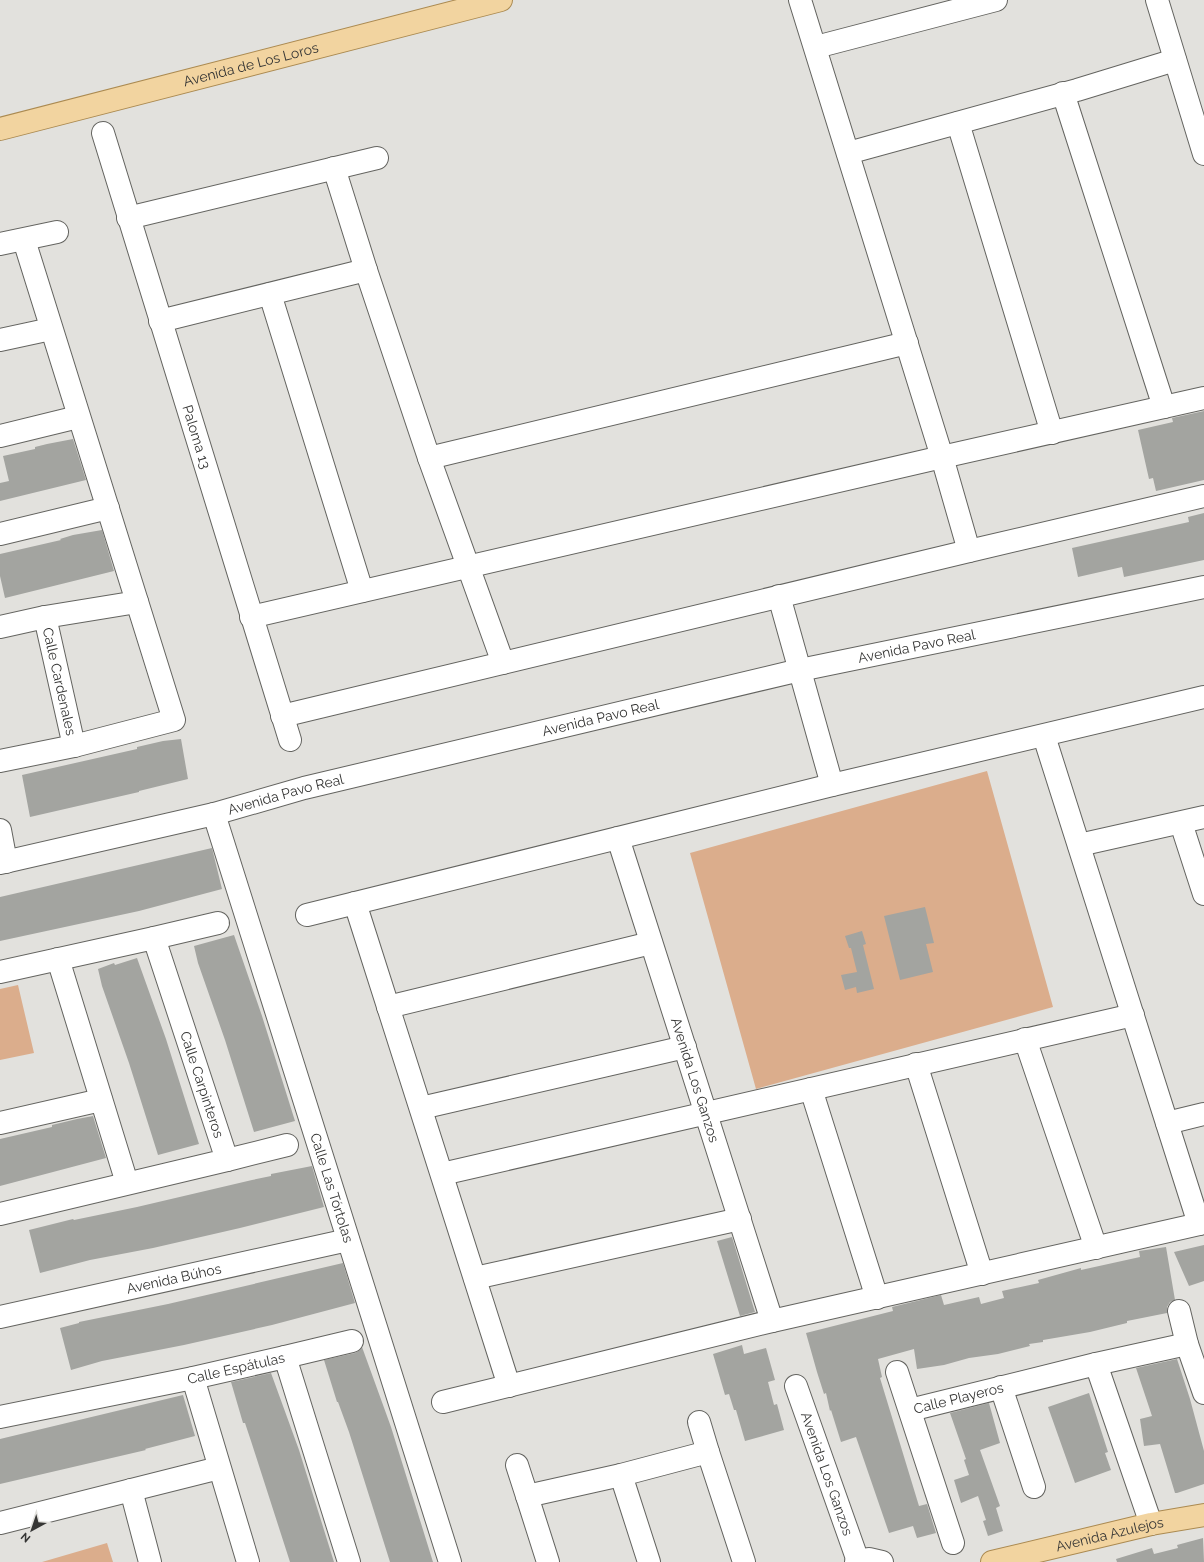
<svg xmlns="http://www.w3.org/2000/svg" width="1204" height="1562" viewBox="0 0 1204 1562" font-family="Raleway,sans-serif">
<rect width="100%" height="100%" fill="#e2e1dd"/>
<path fill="#dbad8c" d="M987,771L1053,1007L756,1089L690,853Z
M18,985L34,1053L0,1060V989Z
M107,1543L113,1562H42Z"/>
<path fill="#a3a4a0" d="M1204,411V480L1156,491L1153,478L1149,479L1138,430L1173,422L1172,418Z
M73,439L86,480L0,501V483L9,481L3,456L35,449V447L47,444Z
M1204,513V560L1124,577L1122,567L1078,577L1072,548L1189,522L1188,517Z
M102,530L114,571L5,598L0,576V554L61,540L60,539L73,535Z
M181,739L188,779L139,791V792L30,817L22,775L137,749V747L163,741Z
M212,848L222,889L139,911L0,941V897Z
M925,907L934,943L926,944L933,972L900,980L884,916Z
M862,931L866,944L863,945L874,989L857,993L856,987L845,990L841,975L857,972L851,948H849L845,936Z
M234,935L262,1016L295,1121L254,1132L225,1040L198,963L194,946Z
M137,958L166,1039L199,1144L158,1155L129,1063L102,986L98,969L114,963L115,965Z
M93,1116L106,1158L0,1186V1139L52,1127V1125L77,1119Z
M312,1166L324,1207L240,1228L153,1248L90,1260L40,1273L29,1230L73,1219L74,1220L137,1207L252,1180L271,1176V1174Z
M732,1237L755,1312L740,1316L717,1241Z
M1204,1245V1281L1189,1286L1174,1252Z
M1166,1247L1175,1300L1170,1302L1167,1307V1313L1127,1321V1323L1090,1332L1043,1340V1342L1029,1344L1030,1346L998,1354L969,1358L944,1365L917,1369L914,1349L878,1359L882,1377L880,1378L919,1506L927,1504L936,1533L917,1538L913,1526L889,1533L856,1437L841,1442L831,1410L830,1411L826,1393L824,1394L817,1372L806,1333L893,1311L892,1307L941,1295L944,1305L979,1297L981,1304L1004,1298L1002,1291L1039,1283L1038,1280L1081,1268V1270L1140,1257L1139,1251Z
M343,1263L355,1303L272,1325L184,1345L102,1361L71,1370L60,1328L79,1323V1322L168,1304Z
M742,1345L744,1354L766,1348L775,1380L768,1382L774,1405L777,1404L784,1430L745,1441L736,1410H734L729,1394L725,1395L713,1354Z
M362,1347L391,1427L433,1562H390L349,1432L338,1402H337L324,1360L355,1353L360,1350Z
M1177,1359L1190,1399L1204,1451V1484L1177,1493H1175L1160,1444L1144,1446L1140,1419L1152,1416L1136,1368Z
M271,1373L299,1450L334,1562H290L251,1441L245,1423H243L231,1382Z
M1089,1393L1108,1452L1105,1453L1111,1470L1075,1483L1048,1407Z
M183,1395L195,1436L145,1449L146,1450L0,1484V1439Z
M989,1403L1000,1443L980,1450L1000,1506L996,1508L1003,1531L988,1536L983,1521L986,1520L978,1496L961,1503L954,1480L969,1475L964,1460L966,1459L950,1413Z
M1203,1538L1204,1562H1117L1116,1559L1152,1548L1154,1554L1178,1548L1177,1545Z"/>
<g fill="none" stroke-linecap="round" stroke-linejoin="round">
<g stroke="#646460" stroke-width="24">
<g id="minor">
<path d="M800,0L942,457L969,551"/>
<path d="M1157,0L1204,154"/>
<path d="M816,47L996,0"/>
<path d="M1063,93L1164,407"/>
<path d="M958,123L1052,433"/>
<path id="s1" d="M103,133L290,740"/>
<path d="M848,153L1077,90L1175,60"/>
<path d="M334,168L366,270L429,458L503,663"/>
<path d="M128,218L377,158"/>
<path d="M0,244L57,232"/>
<path d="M270,294L362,591"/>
<path d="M160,321L366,270"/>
<path d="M0,340L51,329"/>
<path d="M0,436L78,417"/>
<path d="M429,458L907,343"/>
<path d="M0,534L108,508"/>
<path d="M779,596L832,785"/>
<path id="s2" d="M45,617L74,746"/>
<path d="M251,617L942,457L1204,398"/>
<path d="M0,627L45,617L137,602"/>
<path d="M282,716L969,551L1204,496"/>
<path d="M1044,736L1199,1224"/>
<path d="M0,761L74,746L174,720L24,240"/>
<path id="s3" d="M214,814L450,1562"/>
<path d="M1181,823L1204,894"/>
<path d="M0,830L6,862"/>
<path id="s4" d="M618,838L772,1321"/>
<path d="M1079,845L1204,817"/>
<path id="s5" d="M0,863L214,814L304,788L800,670L1204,587"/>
<path d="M355,903L509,1386"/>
<path d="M307,915L832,785L1204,697"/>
<path d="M154,938L218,923"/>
<path d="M58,959L127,1183"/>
<path id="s6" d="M0,972L154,938L227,1160L0,1214"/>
<path d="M388,1007L651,943"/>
<path d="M1025,1039L1096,1248"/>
<path d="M916,1064L982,1274"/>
<path d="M811,1089L877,1298"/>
<path d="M421,1108L685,1047"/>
<path d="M0,1123L101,1100"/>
<path d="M1167,1123L1204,1114"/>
<path d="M227,1160L287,1145"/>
<path d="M442,1174L1133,1015"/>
<path d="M475,1278L740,1219"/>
<path d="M1179,1311L1187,1344L1204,1393"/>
<path id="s7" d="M0,1317L348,1240"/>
<path d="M285,1357L352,1341"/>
<path d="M1096,1364L1151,1524"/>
<path d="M897,1372L953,1543"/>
<path d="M193,1378L248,1562"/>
<path id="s8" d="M796,1386L858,1561"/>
<path d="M1001,1387L1034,1487"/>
<path d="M443,1402L772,1321L1204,1223"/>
<path id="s9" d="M910,1410L1096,1364L1187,1344"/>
<path id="s10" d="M0,1417L193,1378L285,1357L349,1562"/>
<path d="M699,1422L708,1452"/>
<path d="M517,1465L527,1496"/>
<path d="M621,1475L649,1562"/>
<path d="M131,1490L150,1562"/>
<path d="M0,1523L219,1468"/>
<path d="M548,1562L527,1496L621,1475L708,1452L744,1562"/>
<path d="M856,1562L869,1559L882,1562"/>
</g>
</g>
<g stroke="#ab8a51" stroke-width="24">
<g id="major">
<path id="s11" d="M0,129L501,0"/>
<path id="s12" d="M992,1562L1151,1524L1204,1515"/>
</g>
</g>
<use href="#minor" stroke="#fff" stroke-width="22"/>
<use href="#major" stroke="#f2d4a0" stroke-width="22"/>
</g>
<g text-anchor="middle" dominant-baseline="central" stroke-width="3.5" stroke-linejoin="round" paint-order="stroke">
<g font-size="14" fill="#363635" stroke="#e2e1dd">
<text stroke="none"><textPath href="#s11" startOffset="259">Avenida de Los Loros</textPath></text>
<text stroke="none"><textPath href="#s1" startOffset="318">Paloma 13</textPath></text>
<text stroke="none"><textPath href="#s5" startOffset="942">Avenida Pavo Real</textPath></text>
<text stroke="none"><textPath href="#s2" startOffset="66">Calle Cardenales</textPath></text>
<text stroke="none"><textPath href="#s5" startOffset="618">Avenida Pavo Real</textPath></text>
<text stroke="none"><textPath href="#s5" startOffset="294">Avenida Pavo Real</textPath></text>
<text stroke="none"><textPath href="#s4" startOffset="254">Avenida Los Ganzos</textPath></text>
<text stroke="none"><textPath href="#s6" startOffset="312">Calle Carpinteros</textPath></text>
<text stroke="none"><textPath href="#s3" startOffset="392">Calle Las Tórtolas</textPath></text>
<text stroke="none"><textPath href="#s7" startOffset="178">Avenida Búhos</textPath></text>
<text stroke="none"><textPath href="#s10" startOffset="241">Calle Espátulas</textPath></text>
<text stroke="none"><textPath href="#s9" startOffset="50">Calle Playeros</textPath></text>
<text stroke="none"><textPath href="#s8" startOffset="93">Avenida Los Ganzos</textPath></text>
<text stroke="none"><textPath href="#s12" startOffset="121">Avenida Azulejos</textPath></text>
</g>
</g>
<g transform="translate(32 1530) rotate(220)" stroke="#e2e1dd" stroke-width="3" paint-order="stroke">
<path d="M0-3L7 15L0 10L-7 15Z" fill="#363635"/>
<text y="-6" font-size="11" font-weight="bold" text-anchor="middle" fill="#363635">N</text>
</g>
</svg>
